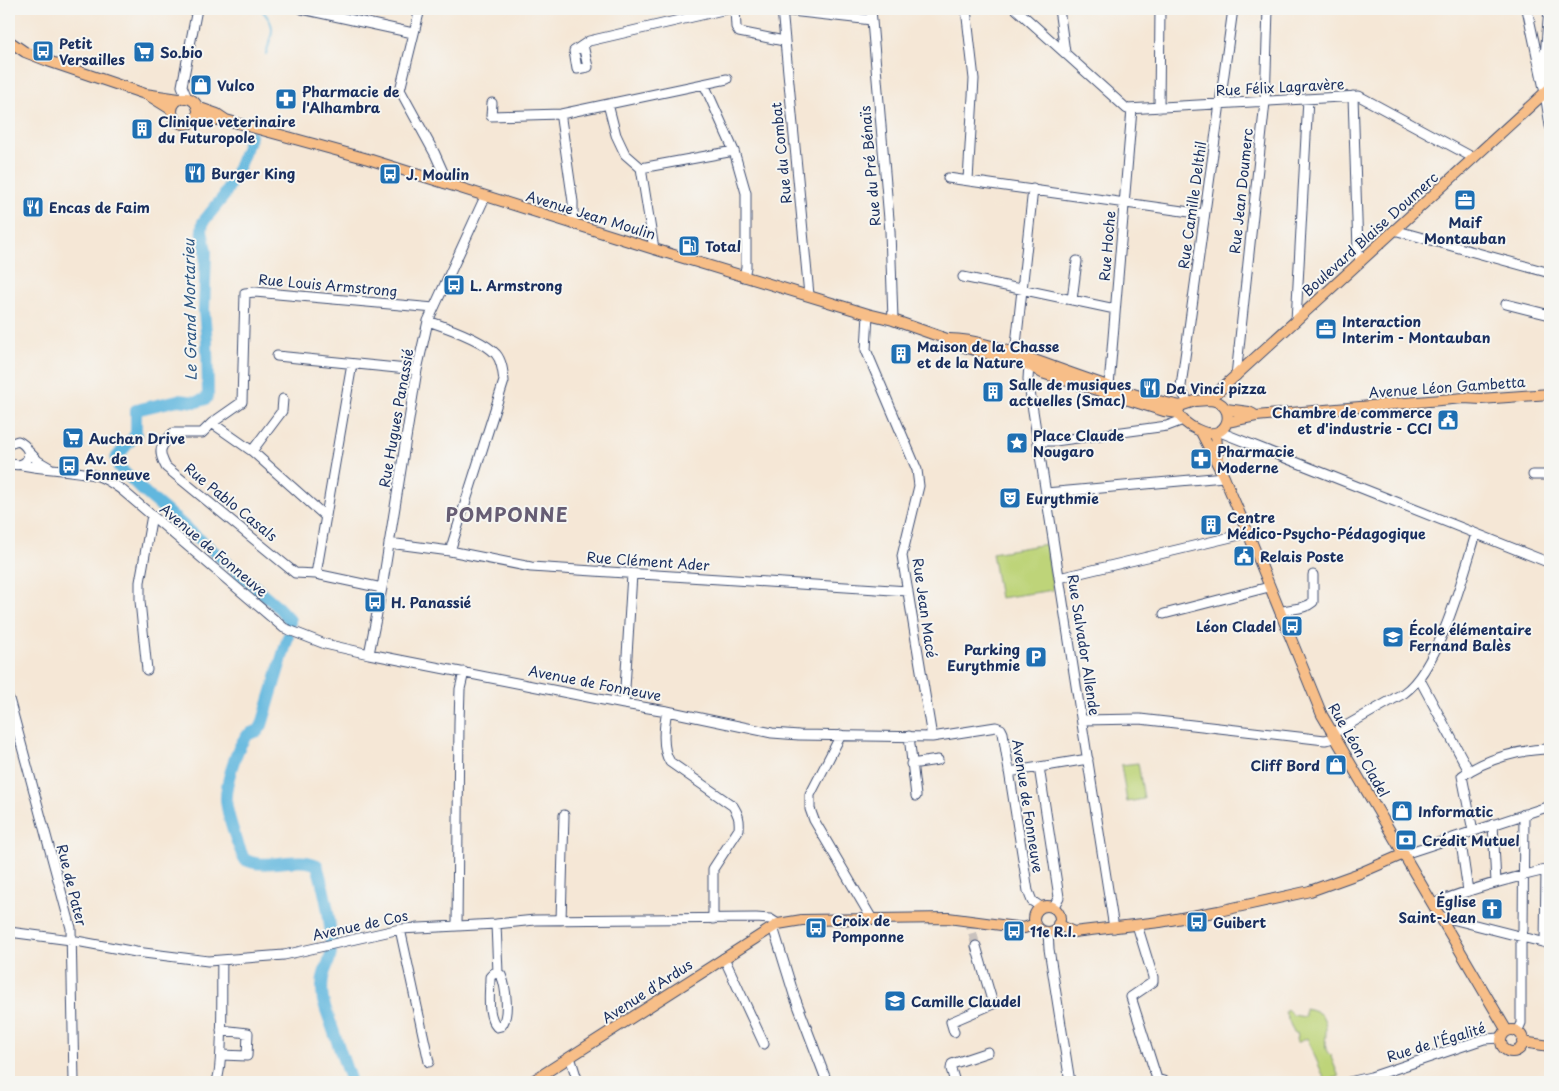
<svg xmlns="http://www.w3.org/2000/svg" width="1559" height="1091" viewBox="0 0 1559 1091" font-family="'Playpen Sans',sans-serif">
<rect width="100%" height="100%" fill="#f6f6f2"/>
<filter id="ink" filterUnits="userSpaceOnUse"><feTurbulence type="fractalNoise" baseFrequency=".02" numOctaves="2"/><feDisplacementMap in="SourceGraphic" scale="10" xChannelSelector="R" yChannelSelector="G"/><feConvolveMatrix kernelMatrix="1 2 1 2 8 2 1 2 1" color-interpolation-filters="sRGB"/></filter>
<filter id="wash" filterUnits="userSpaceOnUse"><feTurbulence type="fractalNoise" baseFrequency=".0096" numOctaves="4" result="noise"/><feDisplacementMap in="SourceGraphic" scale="20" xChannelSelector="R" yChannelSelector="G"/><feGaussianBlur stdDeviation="1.12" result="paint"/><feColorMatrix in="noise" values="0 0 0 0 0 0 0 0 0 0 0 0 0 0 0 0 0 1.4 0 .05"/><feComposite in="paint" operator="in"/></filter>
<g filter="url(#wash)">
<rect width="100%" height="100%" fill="#f5e7d6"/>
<path fill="#bed479" stroke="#6c826c" d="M1046,544L1053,590L1000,598L992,553Z
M1138,763L1144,799L1127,802L1121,765Z
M1305,1008C1343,1014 1314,1048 1332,1056L1331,1057L1339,1077L1325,1080L1307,1038L1297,1043L1296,1038L1298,1037L1297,1033H1294L1285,1012L1287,1009L1293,1015L1305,1017Z"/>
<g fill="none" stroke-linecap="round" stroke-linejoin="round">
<path stroke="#62b7de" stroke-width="2" d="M261,9C278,28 272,32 266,54"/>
<path stroke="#62b7de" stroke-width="12" d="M251,136L239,166L224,196L203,222L202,230L206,251L204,312L207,342L208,393L206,399L196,402L178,400L136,410V434L116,458L119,467L142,490L275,604L290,620V623
M288,637L262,725L258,731C253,732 248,733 245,738C236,749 225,786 226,800C228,820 236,840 244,859C264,871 296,855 317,865C325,892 332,925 331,953C330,961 326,967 324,974C321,983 322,992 323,1001L351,1082"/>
</g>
</g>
<g filter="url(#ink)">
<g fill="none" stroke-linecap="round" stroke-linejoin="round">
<path stroke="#c9c2be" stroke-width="9" stroke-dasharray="9 4.5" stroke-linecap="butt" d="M969,920L976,946"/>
<g stroke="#3c4b70" stroke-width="11">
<path id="minor" d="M302,9L413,33
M420,9L400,90L435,154L443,172L444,183
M735,9L736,27L739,32L784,41
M782,9L809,295
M871,9L890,231L893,320
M966,9L974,79L968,180
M1016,9L1127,109L1359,96L1474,158
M1059,9L1065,52
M1527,9L1545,93L1550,126
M782,10L872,20
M583,45L588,67L577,69L574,51L589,41L727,9
M1546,75L1544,68L1549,9
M704,84L734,151L746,193V267L744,277
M1353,96L1358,250L1360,262
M187,98L182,86L197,9
M492,103L491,116L561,114L727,79
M608,104L616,135L625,154L641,168L654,249
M1159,108L1160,9
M561,119L573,202V224
M641,168L734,151
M948,178L1204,214
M1394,230L1550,273
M963,277L1115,309
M1072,300L1077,261
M1506,304L1550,315
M868,314L866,350L917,470L919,486L902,556L932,737
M428,321C446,327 483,340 496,354C502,361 503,372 504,381L450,551
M1296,321L1308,99
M277,356L417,370
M1013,357L1015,354L1033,189
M1029,365L1028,379L1114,928
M1236,376L1265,102L1268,9
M1109,386L1132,109
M1189,403L1181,391V386L1233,9
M212,423L242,402L245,293L255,292L434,308
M1220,432L1550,563
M1037,436L1043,441H1055L1167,426L1183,420
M9,444L18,441C37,450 28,471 9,463
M252,451L282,411L283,399
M29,452L38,461L50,468
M22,465C47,470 73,469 98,476C107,479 115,485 122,490L284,628L325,644L369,654L624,704L667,711L772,733L799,735L932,737L996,727L1001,729L1003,733L1028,891L1032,901L1041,907
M1533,475H1550
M1046,493L1224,477
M326,517L252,451L212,423L202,433H173C160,447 157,450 166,467L295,573L316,574L382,588
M389,543L450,551L531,567L908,591
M316,574L352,364
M1059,578L1248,533
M1280,612C1290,608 1304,610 1313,602V575
M1164,614L1269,587
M369,654L382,588L417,370L428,321L485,197
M147,670L140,601V582L152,515
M1419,678L1469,771
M9,699L71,928L74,1082
M624,704L632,574
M667,711C664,726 661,748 670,762L733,806C738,814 740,819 739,829L713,869V919
M1082,720L1140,719L1325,740L1330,739L1337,731L1404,693C1439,668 1463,576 1476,534
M841,735L810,795V809L814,820L872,919
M909,736L916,796
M911,764L938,760
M1039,767L1059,897L1053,908
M1009,772L1088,759
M1493,824L1496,883
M1473,831L1462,776C1485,759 1522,749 1550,749
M1460,836L1468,891
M1404,854L1550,806
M1433,904C1471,888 1511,878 1550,869
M1440,916L1550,944
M561,920L564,815
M496,924L498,973
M1137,925L1153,977V982L1131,997L1157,1079L1166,1082
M457,926L459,722L460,689L464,672
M773,927L794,995L827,1082
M400,929L429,1062
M9,932L71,940L136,952L208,961L284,955L400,929L496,924L535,920L756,918L770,919L778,924
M1048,932L1049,949L1070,1082
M1545,943L1546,870
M724,958L764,1044
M494,973L501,975C506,986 510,1017 501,1026L497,1027C486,1015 490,992 490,977Z
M221,1030L248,1033L247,1056L221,1055
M954,1032L951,1022L993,1004L976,946
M1517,1032L1521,1023V937L1523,930L1524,814
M570,1057L578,1082
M216,1082C224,1072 221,979 222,960
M955,1082L951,1069L952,1064L988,1052
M1349,1082L1371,1077L1484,1039L1501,1038"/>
</g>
<g stroke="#3c4b70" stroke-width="12">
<path id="major" d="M9,41L25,52L48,61L145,94L179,99
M148,95L172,110
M172 111a13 13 0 1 1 26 0a13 13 0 1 1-26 0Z
M197,107L217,114L226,120L368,159L654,249L868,314L893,320L947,339L964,347L1029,365L1042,373L1164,411L1178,413
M196,116L215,120H226
M949,339C976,339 1009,351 1034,360C1082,377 1131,396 1180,406
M1209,400L1550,88
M1209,400C1240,402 1230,447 1196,429C1189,426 1182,420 1178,413L1180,406L1195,401Z
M1226,409L1249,412L1253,414
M1227,422L1256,416L1464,398L1481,399L1550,394
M1201,432L1224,477L1248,533L1322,715L1507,1031
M1216,433L1218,460
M1034 919a13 13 0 1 1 26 0a13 13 0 1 1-26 0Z
M1058,924L1073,932L1160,922L1219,911L1310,891L1360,873L1404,854
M1501 1041a11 11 0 1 1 22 0a11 11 0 1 1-22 0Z
M1522,1042L1550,1046
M531,1082L778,924L802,920L948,918L1024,928L1035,924"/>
</g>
<use href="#minor" stroke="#fff" stroke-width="9"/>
<use href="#major" stroke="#f7be88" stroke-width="10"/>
</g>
</g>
<defs>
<g id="bus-square" transform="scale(1.125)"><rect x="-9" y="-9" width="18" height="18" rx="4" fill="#1f6fb2" stroke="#f6f6f2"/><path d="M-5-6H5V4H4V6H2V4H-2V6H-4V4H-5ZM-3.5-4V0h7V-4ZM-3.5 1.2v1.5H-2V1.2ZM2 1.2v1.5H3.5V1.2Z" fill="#fff"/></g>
<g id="supermarket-square" transform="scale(1.125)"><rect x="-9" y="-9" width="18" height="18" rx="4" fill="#1f6fb2" stroke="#f6f6f2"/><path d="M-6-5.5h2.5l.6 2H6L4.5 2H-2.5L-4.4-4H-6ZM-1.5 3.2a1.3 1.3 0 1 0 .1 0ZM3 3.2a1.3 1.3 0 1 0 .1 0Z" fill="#fff"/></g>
<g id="shop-square" transform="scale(1.125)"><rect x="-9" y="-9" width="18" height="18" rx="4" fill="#1f6fb2" stroke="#f6f6f2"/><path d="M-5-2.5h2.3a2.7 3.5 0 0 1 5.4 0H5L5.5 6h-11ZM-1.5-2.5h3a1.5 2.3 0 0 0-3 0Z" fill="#fff"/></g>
<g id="pharmacy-square" transform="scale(1.125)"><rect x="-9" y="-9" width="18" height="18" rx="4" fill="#1f6fb2" stroke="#f6f6f2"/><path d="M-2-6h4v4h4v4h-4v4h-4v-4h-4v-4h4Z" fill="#fff"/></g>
<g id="building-square" transform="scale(1.125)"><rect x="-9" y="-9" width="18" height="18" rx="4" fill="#1f6fb2" stroke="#f6f6f2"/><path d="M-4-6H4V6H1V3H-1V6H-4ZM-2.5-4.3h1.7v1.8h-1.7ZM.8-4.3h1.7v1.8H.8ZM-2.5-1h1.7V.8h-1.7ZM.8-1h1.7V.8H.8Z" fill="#fff"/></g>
<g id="restaurant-square" transform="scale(1.125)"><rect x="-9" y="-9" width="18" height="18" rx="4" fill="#1f6fb2" stroke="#f6f6f2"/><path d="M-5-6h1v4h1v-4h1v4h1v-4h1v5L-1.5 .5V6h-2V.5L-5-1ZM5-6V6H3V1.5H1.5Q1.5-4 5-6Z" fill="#fff"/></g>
<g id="office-square" transform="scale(1.125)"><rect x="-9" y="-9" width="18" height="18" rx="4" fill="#1f6fb2" stroke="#f6f6f2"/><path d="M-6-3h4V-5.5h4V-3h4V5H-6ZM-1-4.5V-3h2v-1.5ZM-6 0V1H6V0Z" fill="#fff"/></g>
<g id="fuel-square" transform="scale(1.125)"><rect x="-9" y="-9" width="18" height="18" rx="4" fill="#1f6fb2" stroke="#f6f6f2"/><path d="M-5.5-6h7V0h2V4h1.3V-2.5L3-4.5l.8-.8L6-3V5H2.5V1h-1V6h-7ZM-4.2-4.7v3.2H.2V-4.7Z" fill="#fff"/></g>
<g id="civic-square" transform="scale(1.125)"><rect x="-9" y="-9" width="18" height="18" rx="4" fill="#1f6fb2" stroke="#f6f6f2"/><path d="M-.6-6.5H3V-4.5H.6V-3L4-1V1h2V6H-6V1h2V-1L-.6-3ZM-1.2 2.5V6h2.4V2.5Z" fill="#fff"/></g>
<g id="sight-square" transform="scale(1.125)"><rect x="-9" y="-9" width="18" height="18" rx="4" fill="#1f6fb2" stroke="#f6f6f2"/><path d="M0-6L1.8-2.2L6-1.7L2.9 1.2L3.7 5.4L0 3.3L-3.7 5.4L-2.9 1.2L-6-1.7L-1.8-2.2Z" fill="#fff"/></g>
<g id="theatre-square" transform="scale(1.125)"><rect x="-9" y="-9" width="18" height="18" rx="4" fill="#1f6fb2" stroke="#f6f6f2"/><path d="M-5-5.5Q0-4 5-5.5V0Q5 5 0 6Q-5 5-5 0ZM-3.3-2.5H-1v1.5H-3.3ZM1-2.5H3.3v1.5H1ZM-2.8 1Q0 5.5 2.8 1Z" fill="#fff"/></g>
<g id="school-square" transform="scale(1.125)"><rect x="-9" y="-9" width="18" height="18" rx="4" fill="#1f6fb2" stroke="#f6f6f2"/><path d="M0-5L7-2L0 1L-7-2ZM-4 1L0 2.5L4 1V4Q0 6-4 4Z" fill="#fff"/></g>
<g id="parking-square" transform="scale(1.125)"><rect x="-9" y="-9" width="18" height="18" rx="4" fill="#1f6fb2" stroke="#f6f6f2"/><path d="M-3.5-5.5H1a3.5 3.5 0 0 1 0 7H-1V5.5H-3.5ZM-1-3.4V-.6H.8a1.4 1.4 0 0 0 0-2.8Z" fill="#fff"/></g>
<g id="bank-square" transform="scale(1.125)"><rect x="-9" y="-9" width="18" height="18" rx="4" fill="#1f6fb2" stroke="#f6f6f2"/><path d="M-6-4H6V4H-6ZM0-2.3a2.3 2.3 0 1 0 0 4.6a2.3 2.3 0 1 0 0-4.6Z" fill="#fff"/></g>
<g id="church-square" transform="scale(1.125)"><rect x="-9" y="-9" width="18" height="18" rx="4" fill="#1f6fb2" stroke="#f6f6f2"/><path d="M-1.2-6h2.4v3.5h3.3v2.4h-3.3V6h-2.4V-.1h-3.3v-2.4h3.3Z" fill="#fff"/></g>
</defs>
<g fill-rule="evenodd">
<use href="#bus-square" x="43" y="51"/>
<use href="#supermarket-square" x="144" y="52"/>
<use href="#shop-square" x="201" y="85"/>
<use href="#pharmacy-square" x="286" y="99"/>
<use href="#building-square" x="142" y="129"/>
<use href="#restaurant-square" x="195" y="173"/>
<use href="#bus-square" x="390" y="174"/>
<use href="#office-square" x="1465" y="200"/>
<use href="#restaurant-square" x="33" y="207"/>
<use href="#fuel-square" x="689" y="246"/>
<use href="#bus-square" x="454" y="285"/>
<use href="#office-square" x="1326" y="329"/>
<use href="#building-square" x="901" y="354"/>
<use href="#restaurant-square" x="1150" y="388"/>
<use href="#building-square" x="993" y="392"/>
<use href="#civic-square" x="1448" y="420"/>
<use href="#supermarket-square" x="73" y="438"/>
<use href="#sight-square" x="1017" y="443"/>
<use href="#pharmacy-square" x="1201" y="459"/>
<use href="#bus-square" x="69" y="466"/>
<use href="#theatre-square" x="1010" y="498"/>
<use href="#building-square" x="1211" y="525"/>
<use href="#civic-square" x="1244" y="556"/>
<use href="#bus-square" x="375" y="602"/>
<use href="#bus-square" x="1292" y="626"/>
<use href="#school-square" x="1393" y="637"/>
<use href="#parking-square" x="1036" y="657"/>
<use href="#shop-square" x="1336" y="765"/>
<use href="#shop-square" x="1402" y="811"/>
<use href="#bank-square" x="1406" y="840"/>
<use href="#church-square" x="1492" y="909"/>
<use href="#bus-square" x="1197" y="922"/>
<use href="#bus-square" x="816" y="928"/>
<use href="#bus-square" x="1014" y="931"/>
<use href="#school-square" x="895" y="1001"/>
</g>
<g text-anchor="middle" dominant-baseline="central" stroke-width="4" stroke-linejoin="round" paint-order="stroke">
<g font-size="14" font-weight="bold" fill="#1b2f5e" stroke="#f6f6f2" text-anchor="start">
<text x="59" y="43">Petit<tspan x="59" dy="16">Versailles</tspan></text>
<text x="160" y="52">So.bio</text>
<text x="217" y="85">Vulco</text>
<text x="302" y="91">Pharmacie de<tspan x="302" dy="16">l'Alhambra</tspan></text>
<text x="158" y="121">Clinique veterinaire<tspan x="158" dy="16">du Futuropole</tspan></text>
<text x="211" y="173">Burger King</text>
<text x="406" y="174">J. Moulin</text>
<text x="49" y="207">Encas de Faim</text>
<text x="1465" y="222" text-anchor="middle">Maif<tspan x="1465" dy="16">Montauban</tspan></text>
<text x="705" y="246">Total</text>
<text x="470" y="285">L. Armstrong</text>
<text x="1342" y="321">Interaction<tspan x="1342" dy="16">Interim - Montauban</tspan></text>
<text x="917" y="346">Maison de la Chasse<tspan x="917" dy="16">et de la Nature</tspan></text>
<text x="1009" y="384">Salle de musiques<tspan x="1009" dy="16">actuelles (Smac)</tspan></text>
<text x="1166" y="388">Da Vinci pizza</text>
<text x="1432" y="412" text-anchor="end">Chambre de commerce<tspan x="1432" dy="16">et d'industrie - CCI</tspan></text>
<text x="1033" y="435">Place Claude<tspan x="1033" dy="16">Nougaro</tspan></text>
<text x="89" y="438">Auchan Drive</text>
<text x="1217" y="451">Pharmacie<tspan x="1217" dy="16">Moderne</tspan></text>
<text x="85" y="458">Av. de<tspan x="85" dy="16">Fonneuve</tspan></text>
<text x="1026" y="498">Eurythmie</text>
<text x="1227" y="517">Centre<tspan x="1227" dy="16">Médico-Psycho-Pédagogique</tspan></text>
<text x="1260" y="556">Relais Poste</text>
<text x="391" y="602">H. Panassié</text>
<text x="1276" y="626" text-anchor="end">Léon Cladel</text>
<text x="1409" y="629">École élémentaire<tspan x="1409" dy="16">Fernand Balès</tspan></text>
<text x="1020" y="649" text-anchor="end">Parking<tspan x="1020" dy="16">Eurythmie</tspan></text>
<text x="1320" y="765" text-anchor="end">Cliff Bord</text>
<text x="1418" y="811">Informatic</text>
<text x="1422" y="840">Crédit Mutuel</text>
<text x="1476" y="901" text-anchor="end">Église<tspan x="1476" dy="16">Saint-Jean</tspan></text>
<text x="832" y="920">Croix de<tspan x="832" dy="16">Pomponne</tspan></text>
<text x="1213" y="922">Guibert</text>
<text x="1030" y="931">11e R.I.</text>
<text x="911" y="1001">Camille Claudel</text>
</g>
<g font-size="14" fill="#1b2f5e" stroke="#f6f6f2">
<text transform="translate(1280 87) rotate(-3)">Rue Félix Lagravère</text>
<text transform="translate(781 153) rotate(-96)">Rue du Combat</text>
<text transform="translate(870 166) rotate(-95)">Rue du Pré Bénaïs</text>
<text transform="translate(1241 191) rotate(-84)">Rue Jean Doumerc</text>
<text transform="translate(1192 205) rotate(-82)">Rue Camille Delthil</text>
<text transform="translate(591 215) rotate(17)">Avenue Jean Moulin</text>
<text transform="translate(1370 234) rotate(-42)">Boulevard Blaise Doumerc</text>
<text transform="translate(1107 246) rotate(-85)">Rue Hoche</text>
<text transform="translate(328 285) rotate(5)">Rue Louis Armstrong</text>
<text transform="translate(1447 387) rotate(-4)">Avenue Léon Gambetta</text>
<text transform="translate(396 418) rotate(-80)">Rue Hugues Panassié</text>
<text transform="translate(231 502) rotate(39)">Rue Pablo Casals</text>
<text transform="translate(214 550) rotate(40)">Avenue de Fonneuve</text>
<text transform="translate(648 561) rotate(4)">Rue Clément Ader</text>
<text transform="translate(925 608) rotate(82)">Rue Jean Macé</text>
<text transform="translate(1084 645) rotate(81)">Rue Salvador Allende</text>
<text transform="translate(595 683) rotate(11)">Avenue de Fonneuve</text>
<text transform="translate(1359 750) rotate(60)">Rue Léon Cladel</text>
<text transform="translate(1028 806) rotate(81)">Avenue de Fonneuve</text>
<text transform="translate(72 885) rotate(76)">Rue de Pater</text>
<text transform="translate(360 925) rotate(-12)">Avenue de Cos</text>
<text transform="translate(647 991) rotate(-33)">Avenue d'Ardus</text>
<text transform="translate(1436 1042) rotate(-17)">Rue de l'Égalité</text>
</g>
<g font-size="15" font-style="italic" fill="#305884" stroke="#f6f6f2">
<text transform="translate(189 310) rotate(-91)">Le Grand Mortarieu</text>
</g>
<g font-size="19" font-weight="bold" letter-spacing="1" fill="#665d74" stroke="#f6f6f2">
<text x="507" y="514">POMPONNE</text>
</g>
</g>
<rect width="1559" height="1091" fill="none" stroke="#f6f6f2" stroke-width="30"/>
</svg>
